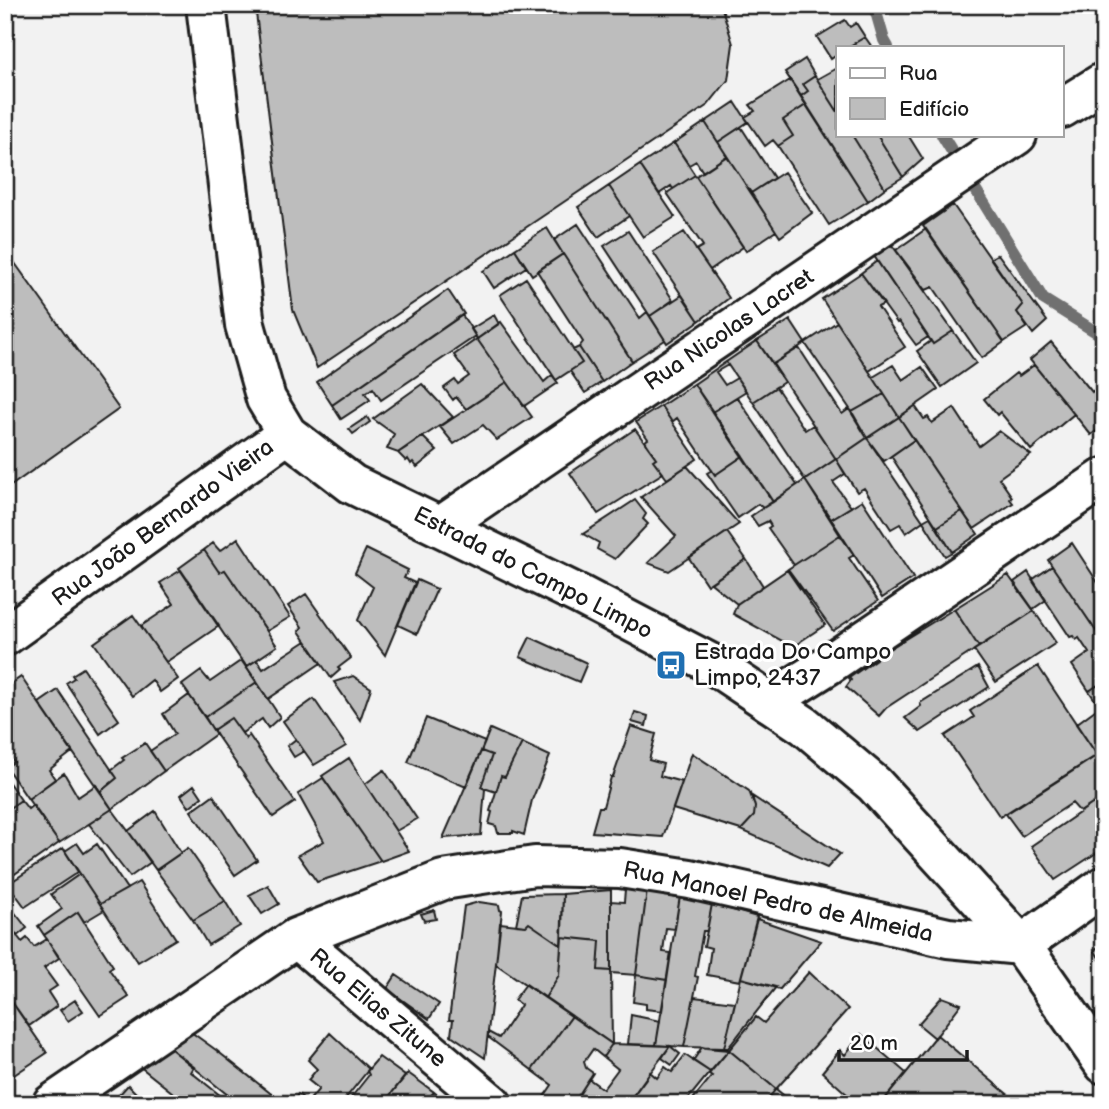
<svg xmlns="http://www.w3.org/2000/svg" width="1109" height="1109" viewBox="0 0 1109 1109" font-family="'Balsamiq Sans',sans-serif">
<rect width="100%" height="100%" fill="#f2f2f2"/>
<filter id="ink" filterUnits="userSpaceOnUse"><feTurbulence type="fractalNoise" baseFrequency=".0143" numOctaves="2"/><feDisplacementMap in="SourceGraphic" scale="14" xChannelSelector="R" yChannelSelector="G"/><feConvolveMatrix kernelMatrix="1 2 1 2 8 2 1 2 1" color-interpolation-filters="sRGB"/></filter>
<g filter="url(#ink)">
<g fill="none" stroke-linecap="round" stroke-linejoin="round">
<path stroke="#707070" stroke-width="12" d="M874,5L884,40L888,47
M942,135L1043,299L1104,337"/>
</g>
<path fill="#bdbdbd" stroke="#1c1c1c" stroke-width="2" d="M255,5H721L733,44L728,80L708,105L317,368L293,310Z
M845,20L850,27L856,23L865,37L848,47H838V54L831,59L817,37Z
M865,37L872,47H848Z
M805,59L815,76L803,84L808,91L801,96L785,72Z
M837,68L838,70V112L817,79Z
M815,76L838,112V135H852L885,188L868,201L801,96L808,91L803,84Z
M790,80L806,105L783,120L793,136L778,146L773,140L765,146L745,117L755,111L750,105Z
M735,102L748,122L718,142L705,122Z
M806,105L868,201L829,225L778,146L793,136L783,120Z
M705,122L727,156L703,172L696,161L689,165L674,143Z
M741,127L774,178L751,193L718,142Z
M852,135H877L903,177L885,188Z
M877,135H908L923,159L903,177Z
M674,143L695,175L673,189L671,186L659,194L640,165Z
M727,156L776,231L746,251L696,176Z
M640,165L675,217L643,237L609,186Z
M784,172L812,213L780,237L751,193Z
M695,175L743,247L710,270L696,250L703,246L667,193Z
M609,186L629,216L598,237L578,207Z
M953,205L1023,305L1017,312L1027,327L1004,342L923,226Z
M578,224L640,318L647,312L665,340L632,361L554,240Z
M547,228L563,254L532,275L515,249Z
M926,229L1004,342L982,358L933,287L926,290L896,250Z
M628,231L673,300L650,316L604,246Z
M684,232L729,298L699,321L653,252Z
M892,245L953,331L933,344L874,256Z
M515,249L526,267L494,288L483,271Z
M7,252L119,409L5,490V253Z
M563,254L632,361L602,382L579,347L583,342L537,271Z
M998,254L1047,321L1033,334L1017,312L1023,305L991,258Z
M877,261L928,337L916,345L899,322L897,323L861,273Z
M861,273L884,304L878,307L905,347L869,371L822,299Z
M526,278L582,363L556,380L500,295Z
M448,290L464,314L332,405L317,382Z
M682,295L699,321L667,343L650,316Z
M462,315L476,336L381,400L373,388L365,393L370,400L341,419L332,405Z
M494,315L499,324L477,339L471,329Z
M790,320L805,343L773,364L757,341Z
M501,322L544,382L552,375L558,383L524,406L477,339Z
M837,322L884,394L852,412L805,343Z
M953,331L976,363L942,387L917,351L931,341L933,344Z
M477,339L507,382L466,409L456,397L453,400L444,388L455,380L458,384L469,376L454,355Z
M757,341L784,382L753,402L726,362Z
M1051,342L1092,392L1104,382V425L1091,435L1030,360Z
M579,347L602,382L585,393L570,371L582,363L573,350Z
M799,348L842,414L849,409L867,438L836,459L773,364Z
M726,362L728,365L716,372L725,385L737,378L746,391L712,412L694,384Z
M893,365L903,380L922,367L938,390L899,417L873,377Z
M1034,365L1074,414L1031,450L1000,412L997,415L984,399L1016,373L1019,376Z
M507,382L532,417L497,440L483,425L454,444L440,427Z
M422,384L453,417L398,453L387,449L394,434L373,419Z
M694,384L743,456L715,475L677,418L672,422L661,406Z
M776,387L805,430L813,425L836,459L805,480L753,402Z
M884,394L899,417L867,438L852,412Z
M737,397L797,485L773,502L712,412Z
M661,406L697,459L667,479L653,460L656,458L645,441L648,439L636,422Z
M915,406L924,419L928,417L932,423L954,408L979,446L999,431L1031,455L999,478L1012,497L1010,499L1013,503L974,529L899,417Z
M367,417L370,422L353,434L349,429Z
M899,417L914,440L884,461L867,438Z
M635,429L656,458L653,460L663,473L598,514L570,473Z
M422,436L437,451L417,467L413,462L411,464L408,459L406,461L398,453Z
M867,438L923,521L906,533L900,524L891,529L864,488L857,492L836,459Z
M914,440L962,511L937,527L891,456Z
M743,456L773,502L763,508L758,504L738,518L707,473L712,470L715,475Z
M836,459L845,474L833,482L851,507L831,519L805,480Z
M687,466L739,524L669,571L648,563L676,536L641,497Z
M805,480L840,535L794,565L768,528L771,526L768,521L758,526L751,516Z
M635,500L646,514L643,519L648,524L615,559L597,549L599,543L583,534Z
M862,500L913,578L882,598L831,519Z
M962,511L978,534L952,552L937,527Z
M930,517L952,552L945,556L923,521Z
M727,532L746,559L707,585L689,558Z
M840,535L854,555L849,558L878,601L833,631L788,569Z
M238,538L290,617L267,631L225,570L219,572L204,550L213,543L220,551Z
M1072,543L1104,592V627L1096,631L1048,560Z
M366,549L408,570L404,578L415,583L385,655L358,620L373,587L355,573Z
M204,550L219,572L225,570L277,646L246,667L179,568Z
M746,559L763,586L737,604L711,583Z
M1052,566L1104,643V681L1089,691L1072,665L1089,653L1079,638L1076,640L1073,636L1070,637L1032,580Z
M181,570L219,626L166,662L141,626L174,604L160,583Z
M787,570L825,625L801,641L795,648L733,614L737,604Z
M1028,572L1046,600L1033,609L1014,582Z
M1008,575L1034,611L979,647L954,609Z
M417,580L437,589L417,634L398,625Z
M306,594L351,658L338,668L340,670L331,678L299,631L302,627L288,606Z
M954,609L979,647L886,708L879,716L846,687L851,680L849,678L876,659V657Z
M1034,611L1056,643L996,682L974,650Z
M133,615L178,679L160,692L152,680L132,696L94,643Z
M530,637L587,663L579,682L520,657Z
M306,641L321,663L268,699L246,667L257,660L263,669Z
M242,660L257,682L205,717L182,685L201,671L210,682Z
M1038,666L1097,755L1000,817L945,736L974,717L970,711Z
M978,667L989,687L920,732L905,718L921,706L920,703Z
M83,668L119,720L100,734L66,683L74,678L72,675Z
M353,676L371,688L360,720L334,682Z
M21,677L72,752L49,770L55,779L28,799L6,767L14,762L5,750V688Z
M1104,681V713L1089,691Z
M257,682L280,717L268,728L262,719L242,733L231,718L213,730L205,717Z
M58,690L117,778L100,792L39,703Z
M189,695L216,734L164,771L150,751L175,734L163,714Z
M314,699L346,746L314,765L283,721Z
M1099,707L1104,713V751L1097,755L1076,724Z
M635,712L648,716L646,726L632,722Z
M231,718L246,739L249,735L295,802L273,817L213,730Z
M426,718L485,742L466,787L408,762Z
M631,726L656,734L649,760L663,764L660,776L682,782L663,837L592,832L599,807H603L611,777H613Z
M490,729L522,743L505,777L501,776L496,792L481,787L492,755L481,751Z
M296,739L304,751L294,757L287,746Z
M145,743L164,771L112,809L100,792L117,778L111,770L124,760L122,758Z
M522,743L550,756L532,800L524,835L513,831V833H498L496,826L489,824L492,812L490,811L501,776L505,777Z
M481,751L492,755L481,787L485,789L481,835L443,838Z
M1104,751V796L1080,812L1072,803L1022,836L1006,814Z
M692,753L749,791L755,807L754,816L741,830L673,809Z
M349,758L365,784L409,851L381,861L322,776Z
M384,770L417,819L396,831L365,784Z
M64,773L78,797L96,785L112,809L59,843L28,799Z
M5,777L21,800L5,811Z
M323,778L381,861L317,882L298,855L324,841L298,794Z
M194,785L202,797L189,807L181,795Z
M213,795L257,860L235,875L191,811Z
M752,796L840,854L827,868L741,830L754,816L755,807Z
M1104,796V848L1055,880L1031,846Z
M21,800L28,809L33,805L59,843L6,880L5,838L8,841L11,839L5,830V826L8,824L5,820V811Z
M112,809L151,862L130,877L89,824Z
M155,811L181,853L156,870L128,831Z
M77,843L84,853L97,844L127,889L100,904L65,851Z
M63,848L78,872L25,907L8,884Z
M188,848L225,901L193,920L156,870Z
M80,874L104,910L84,922L78,912L44,935L38,926L62,909L51,894Z
M139,882L176,939L138,962L100,904Z
M268,885L279,904L262,914L249,895Z
M625,889L647,890L636,975L611,973V901L624,902Z
M611,890V971L598,970L600,941L562,937L563,894Z
M647,890L680,896L675,929L666,928L663,952L671,953L667,980L636,975Z
M563,894L561,945L529,923L526,926L516,925L522,895Z
M680,896L712,904L707,931H703L695,976L698,977L684,1047L656,1045Z
M5,900L27,928L17,936L14,932L5,939Z
M225,901L240,926L208,945L193,920Z
M479,902L499,905L500,910L502,911L485,1058L451,1035L453,1020H449L464,906Z
M712,904L757,917L740,981L707,975L711,948L704,946Z
M434,910L436,919L424,921L421,914Z
M78,912L113,966L109,969L129,997L100,1016L44,935Z
M757,919L821,941L780,989L741,978Z
M500,923L526,926L529,923L561,945L559,975L545,998L496,964Z
M14,932L22,942L27,938L34,947L47,939L59,958L44,968L57,986L48,992L57,1006L29,1026L5,992V939Z
M562,937L600,941L598,970L611,971L612,1044L545,998L559,975Z
M1104,939V964H1103L1094,950L1101,945L1098,943Z
M809,972L848,1009L776,1089L729,1050L756,1017L764,1023Z
M396,975L439,1004L429,1019L387,989Z
M636,975L667,980L662,1011L646,1009V1004L633,1002Z
M741,978L776,987L728,1048H724Z
M526,984L572,1016L532,1070L488,1037V1032L499,1038L521,1005L514,1000Z
M5,992L47,1053L5,1081Z
M694,997L735,1002L724,1048L684,1047Z
M942,997L961,1004L935,1038L918,1024Z
M75,1000L83,1011L68,1021L60,1010Z
M631,1015L660,1021L656,1045L628,1044Z
M572,1016L612,1044L603,1057L593,1049L584,1062L586,1068L593,1073L573,1104H539L552,1085L532,1070Z
M191,1032L216,1050L284,1104H239L166,1045Z
M330,1033L369,1069L341,1104H291L298,1094L308,1102L319,1089L308,1080L317,1069L308,1060Z
M861,1034L906,1073L881,1104L873,1099L869,1104H858L822,1072L840,1050L845,1055Z
M937,1035L1012,1098L1008,1104H881Z
M612,1044L670,1046L627,1104H573L589,1079L603,1089L618,1069L603,1057Z
M166,1045L194,1067L191,1072L231,1104H187L138,1065Z
M670,1046L680,1054L672,1065L662,1058Z
M702,1047L706,1048L729,1050L710,1072L693,1061Z
M729,1050L776,1089L764,1104H689L712,1076L709,1074Z
M685,1055L710,1072L684,1104H627L650,1072L657,1078L665,1067L672,1072Z
M379,1057L405,1076L383,1104H346L369,1075L367,1071Z
M408,1073L434,1092L424,1104H383Z
M128,1085L137,1094L129,1104L119,1095Z
M776,1089L794,1104H764Z
M434,1092L449,1104H425Z"/>
<g fill="none" stroke-linecap="round" stroke-linejoin="round">
<g stroke="#1c1c1c" stroke-width="44">
<path id="minor" d="M1062,108L1104,82
M441,526L1017,135
M5,636L287,434
M769,702L828,665L1104,478
M296,938L492,1104
M52,1104L296,938L443,880L535,866L620,868L690,879L948,938L1021,945L1104,886"/>
</g>
<g stroke="#1c1c1c" stroke-width="44">
<path id="major" d="M206,5L245,325L266,399L287,434L352,484L580,595L712,664L805,726L874,784L1021,945L1104,1064"/>
</g>
<use href="#minor" stroke="#fff" stroke-width="38"/>
<use href="#major" stroke="#fff" stroke-width="38"/>
</g>
</g>
<defs>
<g id="bus-square" transform="scale(1.575)"><rect x="-9" y="-9" width="18" height="18" rx="4" fill="#1f6fb2" stroke="#fff"/><path d="M-5-6H5V4H4V6H2V4H-2V6H-4V4H-5ZM-3.5-4V0h7V-4ZM-3.5 1.2v1.5H-2V1.2ZM2 1.2v1.5H3.5V1.2Z" fill="#fff"/></g>
</defs>
<g fill-rule="evenodd">
<use href="#bus-square" x="671" y="665"/>
</g>
<g text-anchor="middle" dominant-baseline="central" stroke-width="6" stroke-linejoin="round" paint-order="stroke">
<g font-size="23" fill="#1c1c1c" stroke="#fff">
<text transform="translate(729 330) rotate(-34)">Rua Nicolas Lacret</text>
<text transform="translate(163 523) rotate(-36)">Rua João Bernardo Vieira</text>
<text transform="translate(533 573) rotate(27)">Estrada do Campo Limpo</text>
<text transform="translate(778 902) rotate(12)">Rua Manoel Pedro de Almeida</text>
<text transform="translate(378 1008) rotate(40)">Rua Elias Zitune</text>
</g>
<g font-size="23" fill="#1c1c1c" stroke="#fff" text-anchor="start">
<text x="694" y="652">Estrada Do Campo<tspan x="694" dy="26">Limpo, 2437</tspan></text>
</g>
</g>
<rect width="1109" height="1109" fill="none" stroke="#fff" stroke-width="28"/>
<rect x="14" y="14" width="1081" height="1081" fill="none" stroke="#1c1c1c" stroke-width="2.5" filter="url(#ink)"/>
<rect x="836" y="46" width="228" height="91" fill="#ffffff" stroke="#a4a4a4" stroke-width="2"/>
<rect x="850" y="68" width="35" height="10" fill="#ffffff" stroke="#a4a4a4" stroke-width="2"/>
<text x="899" y="80" font-size="21" fill="#1c1c1c">Rua</text>
<rect x="850" y="98" width="35" height="21" fill="#bdbdbd" stroke="#a4a4a4" stroke-width="2"/>
<text x="899" y="116" font-size="21" fill="#1c1c1c">Edifício</text>
<path d="M839 1050v10h128v-10" fill="none" stroke="#1c1c1c" stroke-width="3.5"/>
<text x="850" y="1050" font-size="21" fill="#1c1c1c" stroke="#ffffff" stroke-width="5" paint-order="stroke">20 m</text>
</svg>
